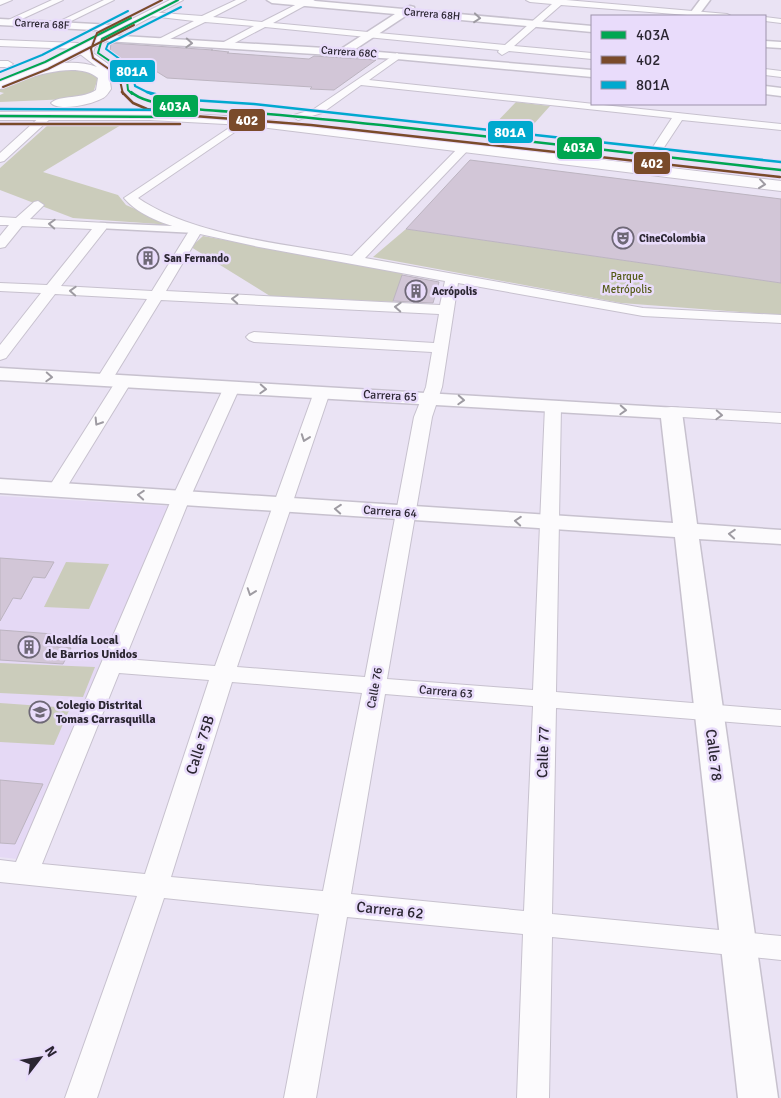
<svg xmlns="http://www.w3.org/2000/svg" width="781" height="1098" viewBox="0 0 781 1098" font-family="Signika,sans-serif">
<rect width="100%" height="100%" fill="#eae3f4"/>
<path fill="#e5d9f5" d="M0,496L169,506L17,859L0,857Z"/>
<path fill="#cbccbb" d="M62,69L90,71L98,78L93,93L70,99L0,102V95L4,93L0,92V87L34,74Z
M516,102L550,106L524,135L488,131Z
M48,125H121L43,172L118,195L126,205L172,225L73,218L0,190V168Z
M406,229L781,283V315L621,303L373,257Z
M203,236L403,273L393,302L270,296L191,247Z
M66,562L109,564L89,609L44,607Z
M0,663L95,667L83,697L0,693Z
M0,703L70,708L54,745L0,742Z"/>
<path fill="#d2c6d7" stroke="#bcb4c0" d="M111,43L213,50H211L229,52L227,53L309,59L314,56L376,60L334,90L310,89L312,87L167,78L146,65L135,66L110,52Z
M470,160L781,199V283L406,229Z
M402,275L439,282L433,303L393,301Z
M0,558L54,562L45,578L33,577L21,599L13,598L0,621Z
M0,630L53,634L47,646L71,648L63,664L0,660Z
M0,780L43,784L15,844L0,843Z"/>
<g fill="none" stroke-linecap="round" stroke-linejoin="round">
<g stroke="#c7c1ce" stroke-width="3">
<path id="pedestrian" d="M101,223L196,227L201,230L196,233L98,228V224Z"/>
</g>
<g stroke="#c7c1ce" stroke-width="2">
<path id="minor" d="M0,0H12L0,5Z
M52,0H63L11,24L4,22Z
M104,0H114L59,27L52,25Z
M236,0H246L213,17L262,22L305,0H315L273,23L505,45L552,4L530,2L526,0H566L727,14L731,16H700L561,5L514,46L592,53V59L509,51L502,55L498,52L499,50L265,27L225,48L221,45L222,43L254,26L205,22L162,43L155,41L194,21L151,16L147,14L148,12L202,16Z
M765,17L781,19V23L765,21Z
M0,40L78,43L82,46L78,49L0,46Z
M397,53L401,56L400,58L369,80L781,124V130L682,120L657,158L653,159L647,156L672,118L361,85L322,113L298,120L293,117L294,115L314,109Z
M0,61H8L13,64L8,67H0Z
M765,69L781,71V77L765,75Z
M47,113L51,114L52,116L51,118L4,161L0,162V153L43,114Z
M244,118L249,121L248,123L138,198C193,236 286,244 352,256L462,144H470L471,146L470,148L365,258L643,308L781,315V323L643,316L458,283L442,387L432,417L387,679L533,690L545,406L547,402H559L561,406L556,692L781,710V726L556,708L552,914L781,936V960L552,937L549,1098H517L523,934L347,917L316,1098H284L319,914L164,898L97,1098H65L137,896L0,882V860L16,862L172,498L224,387L226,384H238L240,387L190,498L125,659L215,666L314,392L316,389H328L330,392L237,667L365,677L414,417L426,387L432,352L254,342L249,340L246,337L249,334L254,332L434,343L439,314L161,300L112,380L110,383H98L96,380L147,299L55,294L6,358L0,360V345L41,293L0,291V283L47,285L92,229L22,226L5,247L0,248V236L9,225H0V217L16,218L34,202L38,201L44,205L30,219L106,223L107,226L106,229L61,286L152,291L189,231C167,225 139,216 124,198ZM200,234L259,247L445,281L440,305L166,291ZM119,673L209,680L145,874L42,864ZM232,682L362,693L323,891L171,877ZM385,694L533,706L524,911L351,894Z
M124,376L130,378L132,381L65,490L63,494L56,496L49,494L47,490L116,381L118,378Z
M671,407L781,413V423L665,416L663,412L665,408Z"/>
</g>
<g stroke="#c7c1ce" stroke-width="3">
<path id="tertiary" d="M267,0H304L403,9L410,6L414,7V10L592,26V32L407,15L354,50L592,70V77L397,59L105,41L100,38L105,35L341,49L395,14L272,3Z
M700,0H710L698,16H688Z
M0,19L113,25L118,28L113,31L0,25Z
M765,41L781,42V48L765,47Z
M765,86L781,88V96L765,94Z
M0,368L678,408L682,412L697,524L781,530V544L699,539L778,1098H738L675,537L0,493V479L673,523L661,418L0,380Z"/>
</g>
<g stroke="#c7c1ce" stroke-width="2">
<path id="secondary" d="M170,0H183L68,61L0,89V80L60,55Z"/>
</g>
<g stroke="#c7c1ce" stroke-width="2">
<path id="primary" d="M89,42L95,46L93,53L119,72L118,75H109L111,89C108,93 107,96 103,98C93,104 59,112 51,103C59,95 84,99 96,90L98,78C80,63 47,73 27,78L21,74L22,71C46,65 73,58 97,67L80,54L85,43Z
M0,112H150L244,117L781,181V191L244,125L150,120H0Z"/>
</g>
<use href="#pedestrian" fill="#fcfbfd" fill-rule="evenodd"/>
<use href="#minor" fill="#fcfbfd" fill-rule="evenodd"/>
<use href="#tertiary" fill="#fcfbfd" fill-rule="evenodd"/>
<use href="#secondary" fill="#fcfbfd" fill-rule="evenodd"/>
<use href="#primary" fill="#fcfbfd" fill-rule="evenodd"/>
<g stroke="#e9dcfb" stroke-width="4">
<path id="bus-1-far1" d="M0,80L45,62L131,18
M132,94L128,90L126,72L98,53L102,39L178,0"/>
</g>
<g stroke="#e9dcfb" stroke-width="4.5">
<path id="bus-1" d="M131,92C151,110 227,111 256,113C431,128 606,151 781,170
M0,116L180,117"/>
</g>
<g stroke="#e9dcfb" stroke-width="4">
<path id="bus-2-far1" d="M3,87L48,69L134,25
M123,94L119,76L93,58L91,49L97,33L162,0"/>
</g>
<g stroke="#e9dcfb" stroke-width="4.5">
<path id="bus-2" d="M122,92L133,103L147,109L181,115L311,125L780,177
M0,124H180"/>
</g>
<g stroke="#e9dcfb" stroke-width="4">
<path id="bus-3-far1" d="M0,72L42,55L128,11
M151,94L135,86L132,68L106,49L108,44L181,7"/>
</g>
<g stroke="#e9dcfb" stroke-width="4.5">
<path id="bus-3" d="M147,92L175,99L254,104L781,162
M0,109L180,110"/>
</g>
<use href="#bus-1-far1" stroke="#00a651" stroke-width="2"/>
<use href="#bus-1" stroke="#00a651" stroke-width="2.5"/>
<use href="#bus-2-far1" stroke="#7a4b2a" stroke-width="2"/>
<use href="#bus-2" stroke="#7a4b2a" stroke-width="2.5"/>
<use href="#bus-3-far1" stroke="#00a9ce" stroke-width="2"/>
<use href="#bus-3" stroke="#00a9ce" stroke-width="2.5"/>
</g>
<defs><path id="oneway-chevron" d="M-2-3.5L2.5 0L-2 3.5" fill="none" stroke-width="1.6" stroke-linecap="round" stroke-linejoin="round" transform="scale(1.25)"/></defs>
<g stroke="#9e9ba2">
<use href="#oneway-chevron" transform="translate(477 18) rotate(5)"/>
<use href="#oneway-chevron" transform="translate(189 43) rotate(3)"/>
<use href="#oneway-chevron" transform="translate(762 184) rotate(7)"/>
<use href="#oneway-chevron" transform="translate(52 224) rotate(-177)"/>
<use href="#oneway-chevron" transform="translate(73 291) rotate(-177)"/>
<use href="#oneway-chevron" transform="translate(235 299) rotate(-177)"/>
<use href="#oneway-chevron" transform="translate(398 307) rotate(-177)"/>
<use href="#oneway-chevron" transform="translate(49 377) rotate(3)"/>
<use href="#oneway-chevron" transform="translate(263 389) rotate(3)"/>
<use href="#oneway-chevron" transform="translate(461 400) rotate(3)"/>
<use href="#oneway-chevron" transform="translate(623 410) rotate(3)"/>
<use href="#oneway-chevron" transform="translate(719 415) rotate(3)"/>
<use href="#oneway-chevron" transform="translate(98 422) rotate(122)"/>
<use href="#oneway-chevron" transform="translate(305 438) rotate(110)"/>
<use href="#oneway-chevron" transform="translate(141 495) rotate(-176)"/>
<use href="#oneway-chevron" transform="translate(338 509) rotate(-176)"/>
<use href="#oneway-chevron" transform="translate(518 521) rotate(-176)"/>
<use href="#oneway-chevron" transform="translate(732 534) rotate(-176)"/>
<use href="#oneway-chevron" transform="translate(251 592) rotate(109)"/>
</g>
<defs>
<g id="theatre-ring" transform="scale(1.125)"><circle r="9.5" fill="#e9dcfb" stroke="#6e6876" stroke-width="1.5"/><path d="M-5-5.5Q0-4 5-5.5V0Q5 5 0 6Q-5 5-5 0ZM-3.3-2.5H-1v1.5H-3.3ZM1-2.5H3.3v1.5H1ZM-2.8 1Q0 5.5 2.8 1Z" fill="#6e6876"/></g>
<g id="building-ring" transform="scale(1.125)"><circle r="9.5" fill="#e9dcfb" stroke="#6e6876" stroke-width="1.5"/><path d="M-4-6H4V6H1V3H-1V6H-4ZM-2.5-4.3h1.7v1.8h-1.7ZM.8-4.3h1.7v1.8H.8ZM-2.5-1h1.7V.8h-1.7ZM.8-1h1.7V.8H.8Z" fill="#6e6876"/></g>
<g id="school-ring" transform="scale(1.125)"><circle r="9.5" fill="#e9dcfb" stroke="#6e6876" stroke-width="1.5"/><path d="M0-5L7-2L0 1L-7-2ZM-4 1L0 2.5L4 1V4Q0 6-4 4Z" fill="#6e6876"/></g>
</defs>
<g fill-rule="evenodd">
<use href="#theatre-ring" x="623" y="238"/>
<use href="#building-ring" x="148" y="258"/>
<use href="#building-ring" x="416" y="291"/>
<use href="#building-ring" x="29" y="647"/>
<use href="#school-ring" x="40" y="712"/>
</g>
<g text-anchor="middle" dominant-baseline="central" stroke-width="5" stroke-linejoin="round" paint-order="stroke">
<g font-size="11" fill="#2b2632" stroke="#e9dcfb">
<text transform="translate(432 14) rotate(5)">Carrera 68H</text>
<text transform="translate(42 24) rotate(3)">Carrera 68F</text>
<text transform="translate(349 52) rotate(4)">Carrera 68C</text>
</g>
<g font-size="11" font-weight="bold" fill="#2b2632" stroke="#e9dcfb" text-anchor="start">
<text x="639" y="238">CineColombia</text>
<text x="164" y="258">San Fernando</text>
<text x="432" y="291">Acrópolis</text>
</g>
<g font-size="11" fill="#545b17" stroke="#e9dcfb">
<text x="627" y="276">Parque<tspan x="627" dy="13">Metrópolis</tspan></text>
</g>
<g font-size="12" fill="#2b2632" stroke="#e9dcfb">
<text transform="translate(390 396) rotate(3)">Carrera 65</text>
<text transform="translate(390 512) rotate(4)">Carrera 64</text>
<text transform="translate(375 688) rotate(-80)">Calle 76</text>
<text transform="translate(446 692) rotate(5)">Carrera 63</text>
</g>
<g font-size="12" font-weight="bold" fill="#2b2632" stroke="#e9dcfb" text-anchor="start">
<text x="45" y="640">Alcaldía Local<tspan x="45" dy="14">de Barrios Unidos</tspan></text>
<text x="56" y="705">Colegio Distrital<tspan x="56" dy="14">Tomas Carrasquilla</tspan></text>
</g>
<g font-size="15" fill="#2b2632" stroke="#e9dcfb">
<text transform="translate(200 745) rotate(-72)">Calle 75B</text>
<text transform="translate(543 752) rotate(-88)">Calle 77</text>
<text transform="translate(714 755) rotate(83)">Calle 78</text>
<text transform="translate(390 910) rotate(6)">Carrera 62</text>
</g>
</g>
<g stroke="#e9dcfb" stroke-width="2">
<rect x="109" y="59" width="47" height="24" rx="5" fill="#00a9ce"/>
<rect x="152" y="94" width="47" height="24" rx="5" fill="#00a651"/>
<rect x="228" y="108" width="38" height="24" rx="5" fill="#7a4b2a"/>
<rect x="487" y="120" width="47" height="24" rx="5" fill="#00a9ce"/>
<rect x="556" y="136" width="47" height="24" rx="5" fill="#00a651"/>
<rect x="633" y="151" width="38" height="24" rx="5" fill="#7a4b2a"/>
</g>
<g font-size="14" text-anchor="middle" font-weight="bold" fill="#fff">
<text x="132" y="76">801A</text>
<text x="175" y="111">403A</text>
<text x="247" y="125">402</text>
<text x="510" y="137">801A</text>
<text x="579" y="152">403A</text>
<text x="652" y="168">402</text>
</g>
<rect x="591" y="15" width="175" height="90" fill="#e9dcfb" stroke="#9d93ab"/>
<rect x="601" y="31" width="25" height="8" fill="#00a651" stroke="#9d93ab"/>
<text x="636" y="40" font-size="15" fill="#2b2632">403A</text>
<rect x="601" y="56" width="25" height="8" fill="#7a4b2a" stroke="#9d93ab"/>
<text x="636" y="65" font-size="15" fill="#2b2632">402</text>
<rect x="601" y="81" width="25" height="8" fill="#00a9ce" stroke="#9d93ab"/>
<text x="636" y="90" font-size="15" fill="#2b2632">801A</text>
<g transform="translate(40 1058) rotate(59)" stroke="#e9dcfb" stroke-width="4" paint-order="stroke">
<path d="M0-4L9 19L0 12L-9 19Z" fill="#2b2632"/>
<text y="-8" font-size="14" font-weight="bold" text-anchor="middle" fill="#2b2632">N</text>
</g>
</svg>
